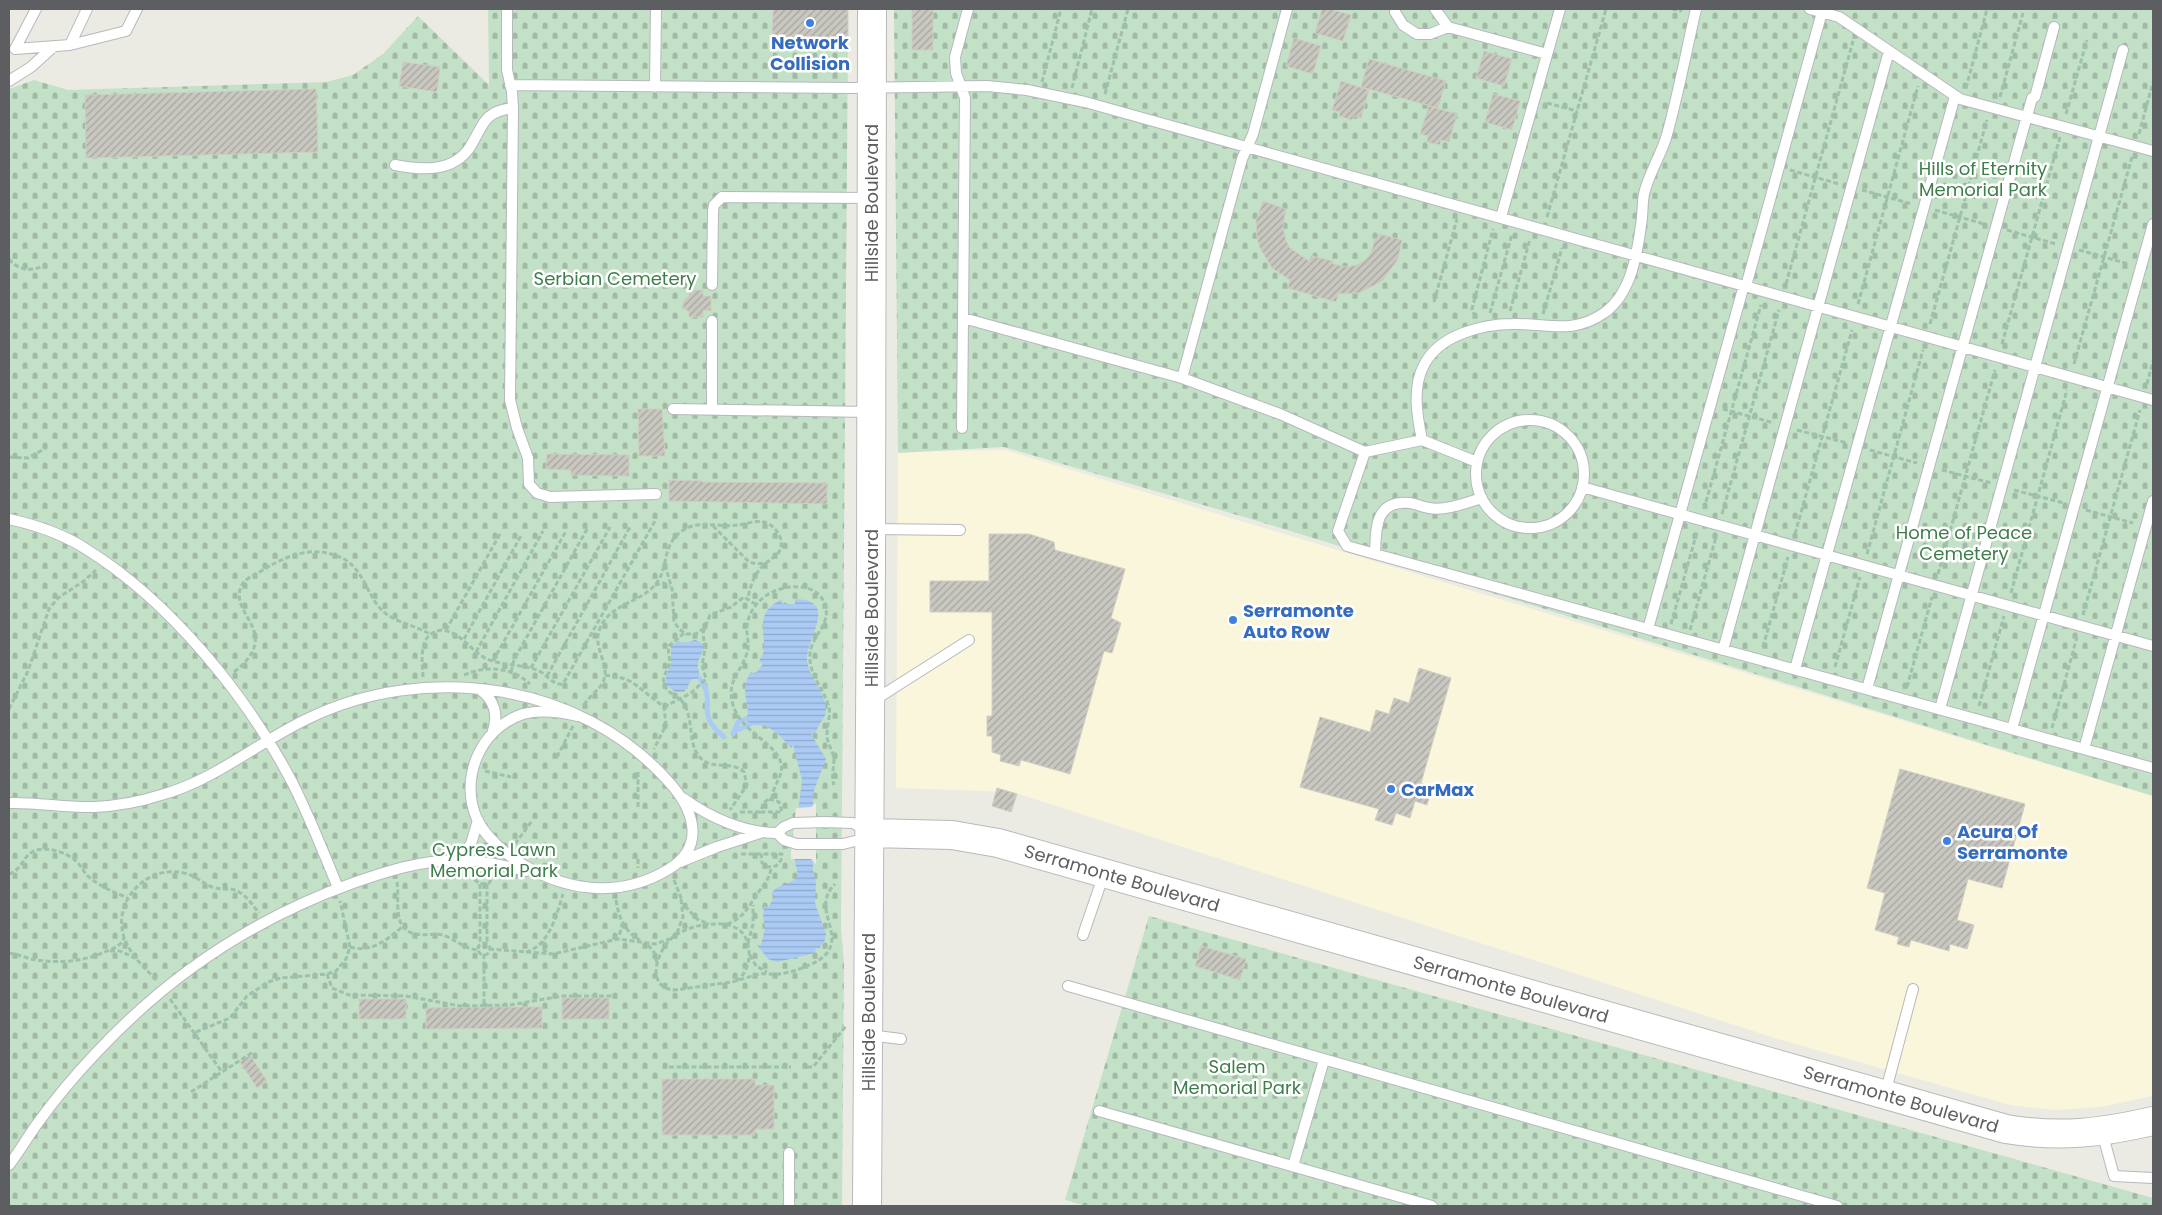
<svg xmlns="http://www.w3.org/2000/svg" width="2162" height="1215" viewBox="0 0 2162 1215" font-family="Poppins,sans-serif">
<defs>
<pattern id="cemetery-stones" width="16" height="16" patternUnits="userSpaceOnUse" patternTransform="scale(1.25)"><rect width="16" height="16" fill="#c3e1c7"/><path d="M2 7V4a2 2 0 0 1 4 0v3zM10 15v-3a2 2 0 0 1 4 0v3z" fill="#a2baa5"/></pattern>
<pattern id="water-rules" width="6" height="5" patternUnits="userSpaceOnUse" patternTransform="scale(1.25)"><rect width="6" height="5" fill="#abcbf5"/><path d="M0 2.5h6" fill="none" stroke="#8ea8ca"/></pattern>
<pattern id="building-hatch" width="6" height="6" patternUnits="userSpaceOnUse" patternTransform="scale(1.25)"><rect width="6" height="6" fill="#c8c7c0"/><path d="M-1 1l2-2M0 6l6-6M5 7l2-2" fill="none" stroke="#a6a59f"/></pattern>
</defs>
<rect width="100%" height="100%" fill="#ecebe3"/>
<path fill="#f9f6db" d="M1005,450L2153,796V1096L2100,1107L2055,1110L2010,1105L1781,1040L1013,792L896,788L898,452Z"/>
<path fill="url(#cemetery-stones)" d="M488,9H772V38L848,39L841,929L844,964L842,1206H9V89L34,80L68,90L326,82L353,75L383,54L418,16L489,85Z
M894,9H2153V796L1251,519L1004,447L898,453Z
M1149,916L2153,1198V1206H1086L1065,1200Z"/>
<path fill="url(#water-rules)" d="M782,599V604H795V599C840,600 806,638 807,659C808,677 825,691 826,709C827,718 817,724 816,733L811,734L826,759L813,793V870L816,883L815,903L826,934L825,940L819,949L816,948L815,953L777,962L768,959L757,945H761L765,928L763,916L764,906L768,908L775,896L771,894C778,882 793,886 798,875L793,852L802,780L793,745L791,748C784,739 770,724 757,725C754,725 752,726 749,725L746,719C753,706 737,693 751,672L755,674L763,664L759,661C774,643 747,616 782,599Z
M695,640C710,644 700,654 698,663C697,667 700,674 700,679H692L684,692H675L666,684V676L671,665V646L678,641L685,643Z"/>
<path fill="#ecebe3" d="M816,803V864L811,859H791V853L796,808L811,807Z"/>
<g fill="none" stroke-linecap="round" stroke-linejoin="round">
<path stroke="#abcbf5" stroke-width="5" d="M700,679C718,702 693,712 724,737
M735,731L749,725
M733,734L738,722L746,719"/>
</g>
<path fill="url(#building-hatch)" stroke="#d0cec3" d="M773,9H848V39L772,38Z
M912,9H933V50H912Z
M1322,9H1330L1351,15L1343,41L1315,33Z
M1294,38L1321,46L1313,74L1286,66Z
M1484,51L1512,59L1504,86L1476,78Z
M1369,59L1446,81L1438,108L1361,87Z
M403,62L440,67L437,92L399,86Z
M1341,81L1369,90L1361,118L1354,116L1352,120L1339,116L1340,112L1332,110Z
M316,89L318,152L86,158L85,95Z
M1493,94L1520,101L1512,130L1485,122Z
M1429,106L1457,114L1449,142L1441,140L1440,145L1427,142L1428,136L1420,134Z
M1263,201L1286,209L1283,227L1286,241L1290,248L1309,261L1311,256L1333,261V264L1347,267L1357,265L1365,260L1371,253L1375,238L1378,239L1379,234L1402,240L1398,259L1382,281L1359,293L1338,294L1336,302L1288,288L1290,280L1272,268L1260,248L1257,238L1256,221Z
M689,290H703V296H711V311L703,310V317H689V312L683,307V301L689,296Z
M638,409H662L665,456H639Z
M547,454L629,455V476L571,475V470L546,469Z
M669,480L702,481V482L827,483V504L669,501Z
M989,534H1029L1054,542L1055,550L1125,569L1111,618L1121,623L1112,653L1104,651L1070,774L1021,760L1019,766L1000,761L1001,755L992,752V736H987V716H992V612H930V581H989Z
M1419,668L1451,678L1421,783L1432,787L1427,805L1415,801L1410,818L1396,813L1392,825L1375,820L1379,809L1300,787L1320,717L1370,732L1376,710L1389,714L1394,698L1409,703Z
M1900,769L2025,804L2002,888L1968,879L1957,920L1974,925L1967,949L1950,944L1949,951L1911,940L1909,947L1897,944L1899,937L1875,930L1885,893L1867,888Z
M997,788L1017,794L1011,812L992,806Z
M1201,946L1246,959L1240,980L1195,966Z
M562,998H609V1019H562Z
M359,999H406V1019H359Z
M495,1007H542V1028L426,1029V1008Z
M250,1055L267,1081L257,1088L240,1062Z
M662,1079H755V1085H774V1129H755V1135H662Z"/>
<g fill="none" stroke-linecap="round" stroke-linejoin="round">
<g stroke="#b6b8bc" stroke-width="12">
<path id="service" d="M36,9L15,49L70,45L126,31L137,9
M507,9V70L512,92L513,108L510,400L517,428L528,458L529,484L537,493L550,497L656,494
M1435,9L1448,27
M1810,9L1839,17L1960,99L2153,151
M1395,12L1403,25L1417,34H1430L1448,27L1547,54
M70,45L87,9
M9,81L31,67L53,47
M510,85L850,88L987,86L1027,90L1085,102L2153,400
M655,87L656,9
M395,165C421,170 453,173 470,147C484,125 482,112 513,108
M1501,217L1560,9
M712,285L713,211L714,205L722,197L870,198
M1746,286L1822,12
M963,318L1182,378L1280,414L1365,452L1422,440C1417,416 1412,387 1424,365C1439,335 1482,324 1513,324C1548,323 1572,335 1604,313C1631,294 1637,255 1641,225C1643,215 1642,204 1644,194C1648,175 1660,157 1666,138C1678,96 1686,52 1696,9
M1182,378L1242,159L1253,134L1287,9
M673,409L870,412
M712,409V321
M1476 474a54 54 0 1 1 108 0a54 54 0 1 1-108 0Z
M962,428L965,98L956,73L955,57L968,9
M1422,440L1477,462
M1365,452L1338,531L1347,546L1375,554C1376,527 1375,500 1410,503C1417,504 1422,507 1429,508C1446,511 1465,503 1482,498
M1582,487L2153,646
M9,519C36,525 63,534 86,549C170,601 248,697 293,784C310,818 324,853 338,888
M872,529L960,530
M1375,554L2153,768
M1648,629L1744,285
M1723,650L1889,51
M1795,669L1955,96
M479,689C495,700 499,715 492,734
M1867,689L2032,98L2035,97L2054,27
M873,701L969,640
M1940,709L2123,50
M2012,729L2153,224
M2084,749L2153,501
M683,798C709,817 744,833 777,833L784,827L793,823L825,822L853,823L870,833L859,840L843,844H797L784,840L777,833
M9,803C37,802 66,808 94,807C117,806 139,802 161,795C215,780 257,743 307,719C423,662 579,681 668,781C692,807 708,845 669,869C618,900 562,891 514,859C499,848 485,836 477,819C459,779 480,728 523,714C541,709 560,712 578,716
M457,860L471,844L478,820
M680,862L717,847L760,833
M1083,935L1104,874
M1068,986L1837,1206
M869,1035L901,1039
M1885,1094L1913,989
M1099,1111L1432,1206
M2102,1132L2114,1176L2153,1178
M9,1165C19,1152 27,1138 37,1124C55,1099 75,1075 97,1052C168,976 255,918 353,883C387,871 419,861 455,860C479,860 503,865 526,871
M1293,1166L1324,1060
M789,1206V1153"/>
</g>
<g stroke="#b7b9be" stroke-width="30">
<path id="secondary" d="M870,833L952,835L998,843L2006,1129C2059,1138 2101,1133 2153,1121
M867,1206L871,565L872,9"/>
</g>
<path stroke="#9cc1ac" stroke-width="3" stroke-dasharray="5 2.5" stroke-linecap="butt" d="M1672,9L1682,11
M1042,82L1061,9
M1072,88L1092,9
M1966,88L1987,9
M1105,94L1128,9
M2000,97L2023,13
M1547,103L1577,111
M2066,114L2087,40
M2139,134L2153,82
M1790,170L1839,184
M1862,190L1912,204
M1935,210L1984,224
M1547,217L1606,9
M2007,230L2056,244
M2079,250L2129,264
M9,259C19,271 31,272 45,265
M1786,284L1853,41
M1434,302L1457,219
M1858,304L1918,86
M1510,311L1530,239
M1490,313L1512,234
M1543,314L1562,248
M1475,317L1472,309L1493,229
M1930,324L1987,120
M2002,344L2060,137
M2074,364L2132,157
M2147,384L2153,361
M1723,409L1774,423
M1797,430L1847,443
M1870,450L1917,463
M9,457L28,458L46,448
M1942,470L1991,483
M2014,490L2064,503
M1704,509L1761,305
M2086,510L2133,523
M1722,514L1779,310
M713,526L749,562L757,564L764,563
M1795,534L1852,330
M1867,554L1923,350
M665,565L672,589L674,621L679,629L686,634H696L703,629
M1938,574L1995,370
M655,585L664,583L670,586
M2011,593L2067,390
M2083,615L2140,410
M1671,624L1697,532
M446,630L500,534
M1690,630L1716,537
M684,633L669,646C667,652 671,658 669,665C668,671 662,675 664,683C666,694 679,695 684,704C695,722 686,748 704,761C717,769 732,761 744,772L747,785L730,810
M464,639L522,534
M1763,647L1788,557
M476,652L543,531
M493,661L566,531
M1835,667L1860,577
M531,668L610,527
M234,672C284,633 229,615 241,587C243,580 252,576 258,573C285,556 313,543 344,559C365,571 367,598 385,613C398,623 416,626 430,634
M511,672L514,660L587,529
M464,675C486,665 512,667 530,684
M605,675L622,678L632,682L664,707L666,725L654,749
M547,676L630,527
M423,677C422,658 418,633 442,630C463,633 470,651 487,659C503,666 521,664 537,670C546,673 553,686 563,684L655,521
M1907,687L1932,597
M584,705C589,696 599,691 603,682C611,666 593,648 599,631C607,605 637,604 654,586C670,570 660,546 682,531C698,519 720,528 738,525C746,524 756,520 764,522C776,525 786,541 779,552C775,557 769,560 765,564C755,572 750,586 748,598
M1979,706L2004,616
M664,707L691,693L706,679L702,665L705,649L703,633L710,615L731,607L744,597L757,605
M9,709L28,671L49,609L58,598L84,581L96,570
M2052,728L2077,637
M557,757L573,726
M485,771L511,777
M638,772V808
M769,799L779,802L782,812H761L763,803Z
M772,799C772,786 784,777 781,763C775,742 741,732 733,705C726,680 741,673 747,653C750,644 746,635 747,626C750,601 775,585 799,587C812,587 824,595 826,609C829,626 811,637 810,654C808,674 824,689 829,707C831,716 827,724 827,733C826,742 833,750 834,759C834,768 831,776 834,785
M740,812H761
M515,844L532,821
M741,854H782L781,860L776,866L768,867L762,863L761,854
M638,859V868
M473,872L475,880L480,884L489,883L493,877
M9,874C23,870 23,853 37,850C50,847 68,853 77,862C82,867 84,873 89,877C100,886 114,893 127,897
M674,880L682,900
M397,882C400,899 391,930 416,934C425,936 434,933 443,935C455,939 464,949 478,950
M480,884V944
M487,884V944
M616,900C619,918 624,931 640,940
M685,906L697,919L709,924
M727,924C744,918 748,907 758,893C764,884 770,879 771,868
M677,933L683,917L681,899
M613,939L620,933L622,924
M543,941L544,950L550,954
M748,943L753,924V905
M478 949a6 6 0 1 1 12 0a6 6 0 1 1-12 0Z
M648,945L654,952L657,963
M350,947C371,953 387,940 402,927
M489,949L553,954L618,939L655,944L670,939
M110,951H120L135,958
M526,952C549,946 557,914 563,894
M9,953C16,954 24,957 31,959C57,964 83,962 107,951C115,948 122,945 124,937
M484,954V1006
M750,955L756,966L767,972
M327,974L332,988L349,995L406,996L460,1006L510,1005L562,996H612
M156,980C144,967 130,955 124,937C112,901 147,864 184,873C195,875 202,883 212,887C218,889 224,889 230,889C244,891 251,903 259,913
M736,981C753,971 754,937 736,928C726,922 712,924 702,925C692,927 681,931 673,937C657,950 644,988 675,990L731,982C741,980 750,976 760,974C767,973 773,975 779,974C791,973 809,966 819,960C852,938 808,910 835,884
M170,999L222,1072
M196,1032L230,1018L247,996L268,982L281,978L327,974L336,971L346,959L350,947L340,901
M669,1067H791
M807,1067H813L846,1026
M191,1092L253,1052"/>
<use href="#service" stroke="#fff" stroke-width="10"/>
<use href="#secondary" stroke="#fff" stroke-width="28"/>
</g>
<g fill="#3f7fe0" stroke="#fff" stroke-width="2">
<circle cx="810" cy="23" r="5"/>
<circle cx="1233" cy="620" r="5"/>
<circle cx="1391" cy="789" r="5"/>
<circle cx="1947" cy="841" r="5"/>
</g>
<g text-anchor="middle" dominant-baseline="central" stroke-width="5" stroke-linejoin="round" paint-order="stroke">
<g font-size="18" font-weight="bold" fill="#366cbe" stroke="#fff" text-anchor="start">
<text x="810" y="42" text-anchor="middle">Network<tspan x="810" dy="21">Collision</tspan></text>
<text x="1243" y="610">Serramonte<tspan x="1243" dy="21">Auto Row</tspan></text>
<text x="1401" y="789">CarMax</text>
<text x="1957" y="831">Acura Of<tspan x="1957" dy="21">Serramonte</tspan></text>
</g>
<g font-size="18" fill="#3e7e4a" stroke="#fff">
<text x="1983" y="168">Hills of Eternity<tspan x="1983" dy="21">Memorial Park</tspan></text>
<text x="615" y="278">Serbian Cemetery</text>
<text x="1964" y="532">Home of Peace<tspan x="1964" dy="21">Cemetery</tspan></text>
<text x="494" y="849">Cypress Lawn<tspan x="494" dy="21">Memorial Park</tspan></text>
<text x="1237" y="1066">Salem<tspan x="1237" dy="21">Memorial Park</tspan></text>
</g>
<g font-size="18" fill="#5c5e62" stroke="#fff">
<text transform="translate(871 203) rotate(-90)">Hillside Boulevard</text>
<text transform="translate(871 608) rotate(-90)">Hillside Boulevard</text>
<text transform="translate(1122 878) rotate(16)">Serramonte Boulevard</text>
<text transform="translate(1511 989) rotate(16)">Serramonte Boulevard</text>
<text transform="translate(868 1012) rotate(-90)">Hillside Boulevard</text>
<text transform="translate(1901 1099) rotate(16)">Serramonte Boulevard</text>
</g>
</g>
<rect width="2162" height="1215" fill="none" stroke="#5c5e62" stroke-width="20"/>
</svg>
